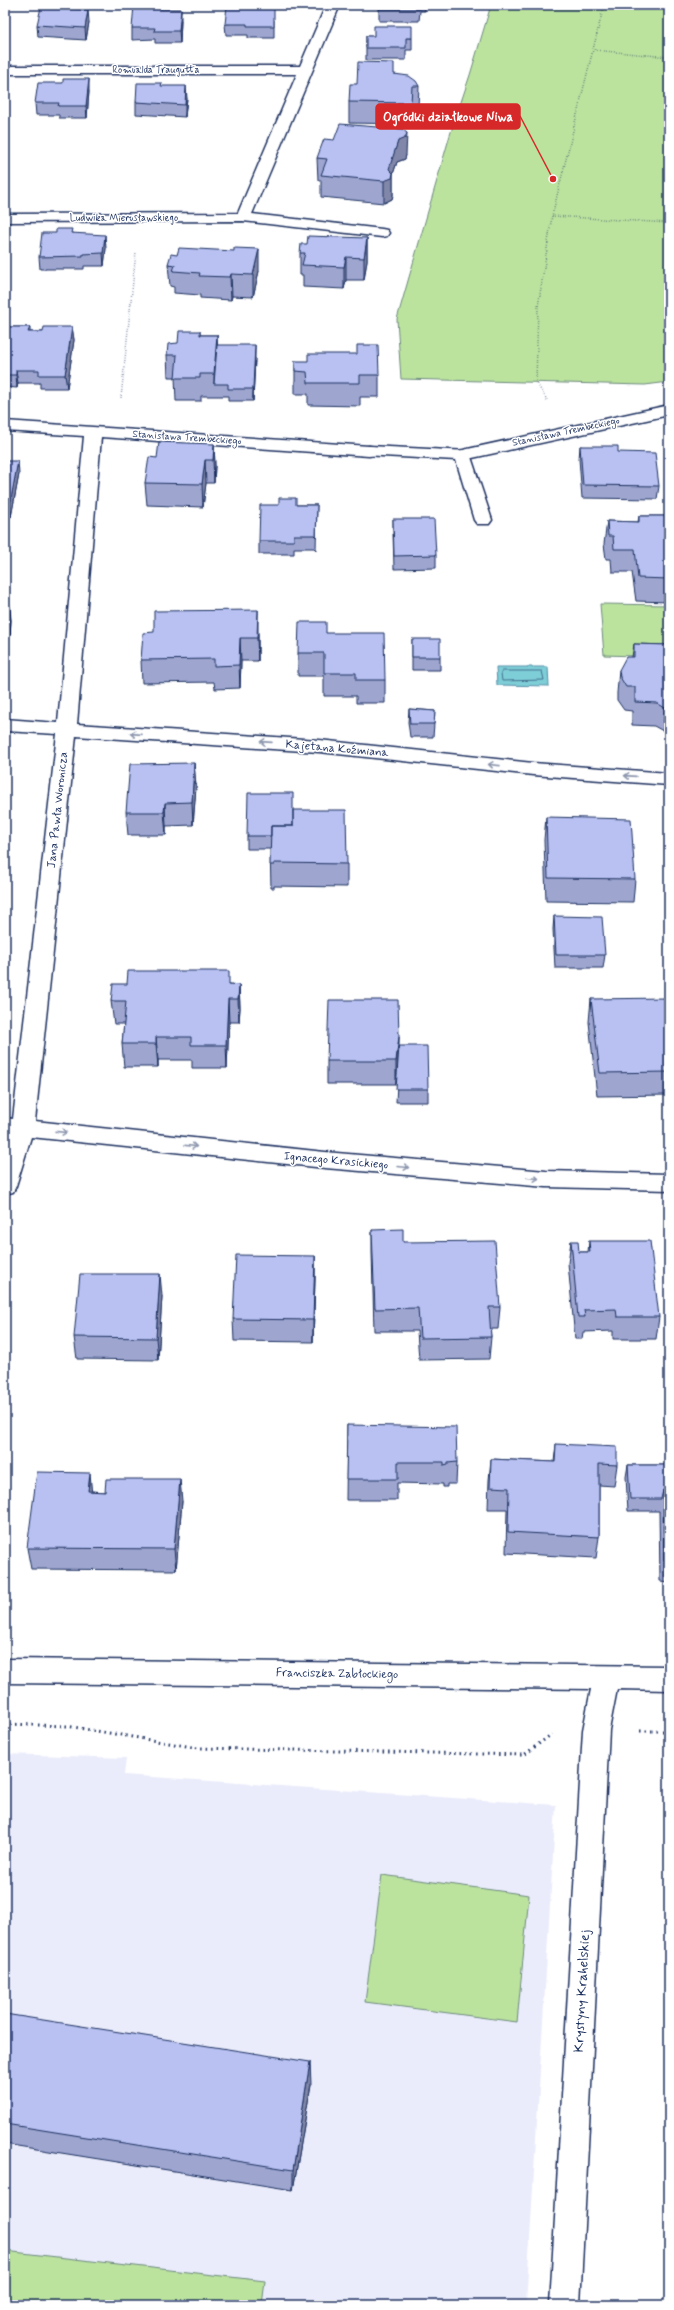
<svg xmlns="http://www.w3.org/2000/svg" width="674" height="2310" viewBox="0 0 674 2310" font-family="Mynerve,sans-serif">
<rect width="100%" height="100%" fill="#fff"/>
<filter id="ink" filterUnits="userSpaceOnUse"><feTurbulence type="fractalNoise" baseFrequency=".025" numOctaves="2"/><feDisplacementMap in="SourceGraphic" scale="8" xChannelSelector="R" yChannelSelector="G"/><feConvolveMatrix kernelMatrix="1 2 1 2 8 2 1 2 1" color-interpolation-filters="sRGB"/></filter>
<g filter="url(#ink)">
<path fill="#eaecfb" d="M5,1754L126,1758L124,1775L556,1805L526,2305H5Z"/>
<path fill="#bce39e" stroke="#6c897e" d="M491,5H669V382L645,385L401,379L397,319L450,135L470,75Z
M600,604L669,605V657L604,655Z
M382,1875L529,1895L517,2022L365,2002Z
M5,2251L265,2281L262,2305H5Z"/>
<path fill="#7eced7" stroke="#568ea7" d="M496,667H548L549,686L497,685Z"/>
<g fill="none" stroke-linecap="round" stroke-linejoin="round">
<path stroke="#436f8e" stroke-width="1" d="M503,671H542L544,680L502,681L501,673Z"/>
<g stroke="#1b2f5e" stroke-width="3">
<path id="service" d="M369,446L469,451L492,520L489,524H477L474,520L456,460L363,455L361,451L363,447Z"/>
</g>
<g stroke="#1b2f5e" stroke-width="3">
<path id="minor" d="M326,5H340L252,214L382,229L387,230L389,233L387,236L382,237L243,221L5,222V214L238,213L297,74H5V66H300Z
M669,405V415L463,460L457,459L455,455L457,451L463,450Z
M5,421L369,446L375,447L377,451L375,455L369,456L101,437L77,724L319,740L533,763L669,773V785L533,775L319,752L76,736L35,1121L325,1152L546,1171L669,1174V1190L546,1187L325,1168L31,1137L16,1186L13,1192L5,1194V1150L10,1135L5,1134V1118L13,1119L57,734L5,731V719L58,723L84,436L5,431Z
M5,1659L669,1666V1690L617,1689L609,1730L580,2305H550L583,1730L591,1689L5,1683Z"/>
</g>
<path stroke="#1b2f5e" stroke-width="1.5" stroke-dasharray="0.5 2" stroke-linecap="butt" d="M594,50L669,57
M552,216L669,223
M121,398L136,252
M547,400L536,382L538,307L552,216L604,5"/>
<path stroke="#1b2f5e" stroke-width="3" stroke-dasharray="1.5 4" stroke-linecap="butt" d="M5,1724L67,1726L198,1748L524,1755L552,1734
M640,1731H669"/>
<use href="#service" fill="#fff" fill-rule="evenodd"/>
<use href="#minor" fill="#fff" fill-rule="evenodd"/>
</g>
<path fill="#9ea6d0" stroke="#1b2f5e" d="M379,5H425V11H420L419,21H379Z
M161,9L181,20L180,43H155V39L132,40V28Z
M274,20V38H248V35H226L225,24Z
M89,22L86,40L38,37L37,25Z
M366,36L412,38V50H406V60H366Z
M394,74L419,86L418,107H411L410,124L349,123V102L357,84Z
M89,91L87,118H59V115H36L35,103Z
M187,98L185,117L136,114V102Z
M406,155L405,159L397,162L393,174V195L392,199L384,203L321,197V180H318L317,158Z
M72,233L106,248L104,266H84V269H40L39,257Z
M367,238V260L364,280H346L344,289L303,287V275H300V253L307,244Z
M168,264L259,271L253,297L232,296L231,300L200,298V295L174,293V287L170,286Z
M5,327H30V332H43L72,327L74,340L67,388H40V383H18L17,388L5,387Z
M200,331V335H217V345L255,358L253,401H228V396H201V401H176L175,377H168L167,355L178,343Z
M295,361L379,375V397H360V406L308,405V394H295Z
M214,444L215,466L214,483H206L203,507L147,505L145,483L157,458Z
M580,446L618,452L659,486L657,499L582,498L579,459Z
M5,461L19,474L11,517L5,516Z
M296,505H317L316,550L314,548H294V554H259V541Z
M639,516H669V602L636,601L632,572H612L611,559H606L604,544L607,521L638,522Z
M393,519L436,555V568L394,569L393,532Z
M5,597L11,620L10,635H5Z
M258,633V661H241L240,688L215,689L214,682L142,683L141,660Z
M326,633L385,680V703H356V696H324V676H298V653Z
M412,639L440,657V670H412Z
M634,644L669,645V727L663,731L654,726L632,725V711L624,710L617,700V693L619,670L632,657Z
M409,709L435,711L433,737H410L408,722Z
M194,763L196,787L193,825L166,826V835H128L126,812Z
M546,817L635,879L633,902L546,901L544,840Z
M293,826L347,864V887L274,886V888H271L270,849H247V836Z
M554,916L605,955L603,968H555L553,929Z
M230,984L239,985L240,1008L239,1022H229L227,1068H192V1060H158V1067H124L122,1044L124,1024H114L111,1001Z
M591,999L669,1016V1095L597,1096L589,1022Z
M399,1036V1046L428,1089V1102H396L398,1066L396,1084H327V1061Z
M372,1230L403,1242L500,1307L498,1329H490L491,1337L489,1359L419,1360L417,1331H374L372,1252Z
M571,1241L579,1252H588L589,1241L659,1317L656,1339H613V1331L583,1332L582,1339H575L568,1263Z
M315,1256V1279L313,1342L234,1341L233,1319Z
M162,1296L158,1360L77,1359L74,1337Z
M347,1425L457,1462L456,1484H447V1487H443V1484L397,1483V1500H346Z
M556,1444L617,1465L614,1486L599,1485V1537L596,1558L506,1553L507,1509H488L489,1480L491,1459L554,1462Z
M628,1465H669V1582L660,1581L659,1511H628L626,1477Z
M92,1491L105,1492L182,1501L176,1570L31,1569L27,1548Z
M5,2014L311,2084L293,2190L5,2144Z"/>
<path fill="#8187a9" stroke="#1b2f5e" d="M181,9V20L180,43L179,31Z
M88,10L89,22L86,40L85,28Z
M89,79V91L87,118L86,106Z
M186,86L187,98L185,117V105Z
M407,133L406,155L405,159L397,162L393,174V195L392,199L384,203V181L398,141Z
M105,235L106,248L104,266L103,253Z
M367,238V260L364,280V258Z
M259,249V271L253,297V275Z
M346,257V280L344,289V267Z
M231,274L232,296L231,300L230,277Z
M72,327L74,340L67,388L65,375Z
M217,335L218,358L214,384V374Z
M255,345V358L253,401V389Z
M16,370L18,383L17,388L16,375Z
M214,444L215,466L214,483L213,460Z
M205,460L206,483L203,507L202,484Z
M18,461L19,474L11,517L10,504Z
M9,597L11,620L10,635L7,612Z
M258,610V661L257,638Z
M240,638L241,661L240,688L239,665Z
M669,706V727L663,731L665,708Z
M194,763L196,787L193,825L192,802Z
M165,803L166,826V835L164,812Z
M239,985L240,1008L239,1022L238,999Z
M228,999L229,1022L227,1068L226,1045Z
M399,1036L398,1059L396,1084V1061Z
M156,1037L158,1060V1067L156,1044Z
M315,1256V1279L313,1342V1320Z
M160,1274L162,1296L158,1360L156,1338Z
M90,1473L92,1495L88,1491Z
M180,1479L182,1501L176,1570L174,1549Z
M310,2062L311,2084L293,2190V2170Z"/>
<path fill="#b8c1f2" stroke="#1b2f5e" d="M134,5H160V9H181L179,31H154L155,28H132Z
M379,5H420V9H379Z
M227,6L274,8V26H247V24H225Z
M41,7L88,10L85,28L37,25Z
M374,26H412V38H406V48H366V36H374Z
M358,62L394,63V74L409,76L416,81L419,86H412L411,103L349,102L350,84H357Z
M63,79H89L86,106H58L59,103H35L38,83H63Z
M137,83H162L161,86H186L185,105L136,102Z
M340,124L402,129L407,133L405,138L398,141L389,169L393,173L392,178L384,181L321,175L327,159L317,158L324,139L334,140Z
M56,229H72L71,233L105,235L103,253L83,254V256L39,257L42,233H56Z
M308,236L367,238L364,258L346,257L344,267L302,265L305,253H300L301,244H307Z
M179,248L234,251V248L259,249L253,275L231,274L230,277L199,276L200,273L173,271L175,265L168,264L171,254L177,255Z
M5,327H30L28,332H43L44,327H72L65,375H39V370H16V375H5Z
M179,331H200V335H217L214,374H200V378H175L177,355H167L168,344L178,343Z
M217,345H255L253,389H228V384H214Z
M357,345H378L379,375H360V383H308L307,372L295,371V361H308V354H357Z
M159,442L214,444L213,460H205L202,484L145,483L149,457L157,458Z
M580,446H618V452L655,453L659,486L583,485Z
M5,461H18L10,504H5Z
M279,498H296V505H317L316,537L314,535H294V541H259L260,505H279Z
M639,516H669V579L638,578L635,549H614L613,536H608L607,521L639,522Z
M393,519H434L436,555L394,556Z
M5,597H9L7,612H5Z
M258,610L257,638H240L239,665L214,666V659L141,660L143,633L154,632V611Z
M299,622H326V633H384L385,680H356V673H324V653H298Z
M412,639H440V657H412Z
M634,644L669,645V706L665,708L657,703L635,702V687H626L620,677L619,670L626,657H634Z
M409,709L435,711L434,724H410Z
M194,763L192,802L165,803L164,812H126L130,764Z
M248,793H293V826H271V836H247Z
M293,810H346L347,864L274,863V865H270L271,826H293Z
M546,817L631,819L635,879L548,878Z
M554,916L602,917L605,955H556Z
M128,971H229V984L239,985L238,999H228L226,1045H191V1037H156V1044H122L126,1001H111L113,984H127Z
M666,998L669,1016V1072L600,1073L591,999Z
M329,1000H398L399,1036L396,1061H327Z
M399,1046H427L428,1089H396Z
M403,1229V1242L495,1241L500,1307H489L491,1337L420,1338L418,1308L375,1309L372,1230Z
M571,1241H578L579,1252H590L589,1241H650L659,1317H617L616,1309L584,1310L585,1317H578Z
M236,1255L315,1256L313,1320L233,1319Z
M80,1274H160L156,1338L74,1337Z
M347,1425L456,1427L457,1462L448,1463V1465L444,1466V1462H398V1479H346Z
M556,1444L617,1447V1465L599,1464V1537L508,1532L509,1488L490,1487L491,1459L555,1462Z
M628,1465H669V1490H663L661,1499H630Z
M37,1472L90,1473L88,1491L105,1492L106,1479H180L174,1549L27,1548Z
M663,1490H669V1560H664Z
M5,2014L310,2062L293,2170L5,2124Z"/>
<defs><path id="oneway-shaft" d="M-6 0H5M1.5-3L5.5 0L1.5 3" fill="none" stroke-width="1.6" stroke-linecap="round" stroke-linejoin="round"/></defs>
<g stroke="#8d97ae">
<use href="#oneway-shaft" transform="translate(136 734) rotate(-176)"/>
<use href="#oneway-shaft" transform="translate(266 742) rotate(-176)"/>
<use href="#oneway-shaft" transform="translate(494 765) rotate(-174)"/>
<use href="#oneway-shaft" transform="translate(630 776) rotate(-176)"/>
<use href="#oneway-shaft" transform="translate(61 1132) rotate(6)"/>
<use href="#oneway-shaft" transform="translate(191 1146) rotate(6)"/>
<use href="#oneway-shaft" transform="translate(403 1167) rotate(5)"/>
<use href="#oneway-shaft" transform="translate(533 1178) rotate(5)"/>
</g>
</g>
<g text-anchor="middle" dominant-baseline="central" stroke-width="3" stroke-linejoin="round" paint-order="stroke">
<g font-size="10" fill="#1b2f5e" stroke="#fff">
<text x="156" y="70">Romualda Traugutta</text>
<text x="124" y="218">Ludwika Mierosławskiego</text>
<text transform="translate(566 432) rotate(-12)">Stanisława Trembeckiego</text>
<text transform="translate(187 438) rotate(4)">Stanisława Trembeckiego</text>
</g>
<g font-size="12" fill="#1b2f5e" stroke="#fff">
<text transform="translate(337 749) rotate(5)">Kajetana Koźmiana</text>
<text transform="translate(58 810) rotate(-84)">Jana Pawła Woronicza</text>
<text transform="translate(336 1161) rotate(5)">Ignacego Krasickiego</text>
<text transform="translate(337 1674) rotate(1)">Franciszka Zabłockiego</text>
</g>
<g font-size="14" fill="#1b2f5e" stroke="#fff">
<text transform="translate(582 1991) rotate(-87)">Krystyny Krahelskiej</text>
</g>
</g>
<path fill="none" stroke="#d62828" stroke-width="1.5" d="M553 179L520 116"/>
<circle fill="#d62828" stroke="#fff" stroke-width="1.5" cx="553" cy="179" r="4"/>
<rect fill="#d62828" stroke="#d62828" stroke-width="1.5" x="376" y="104" width="144" height="25" rx="4"/>
<g font-size="13" text-anchor="middle" font-weight="bold" fill="#fff">
<text x="448" y="121">Ogródki działkowe Niwa</text>
</g>
<rect width="674" height="2310" fill="none" stroke="#fff" stroke-width="20"/>
<rect x="10" y="10" width="654" height="2290" fill="none" stroke="#1b2f5e" stroke-width="1.5" filter="url(#ink)"/>
</svg>
